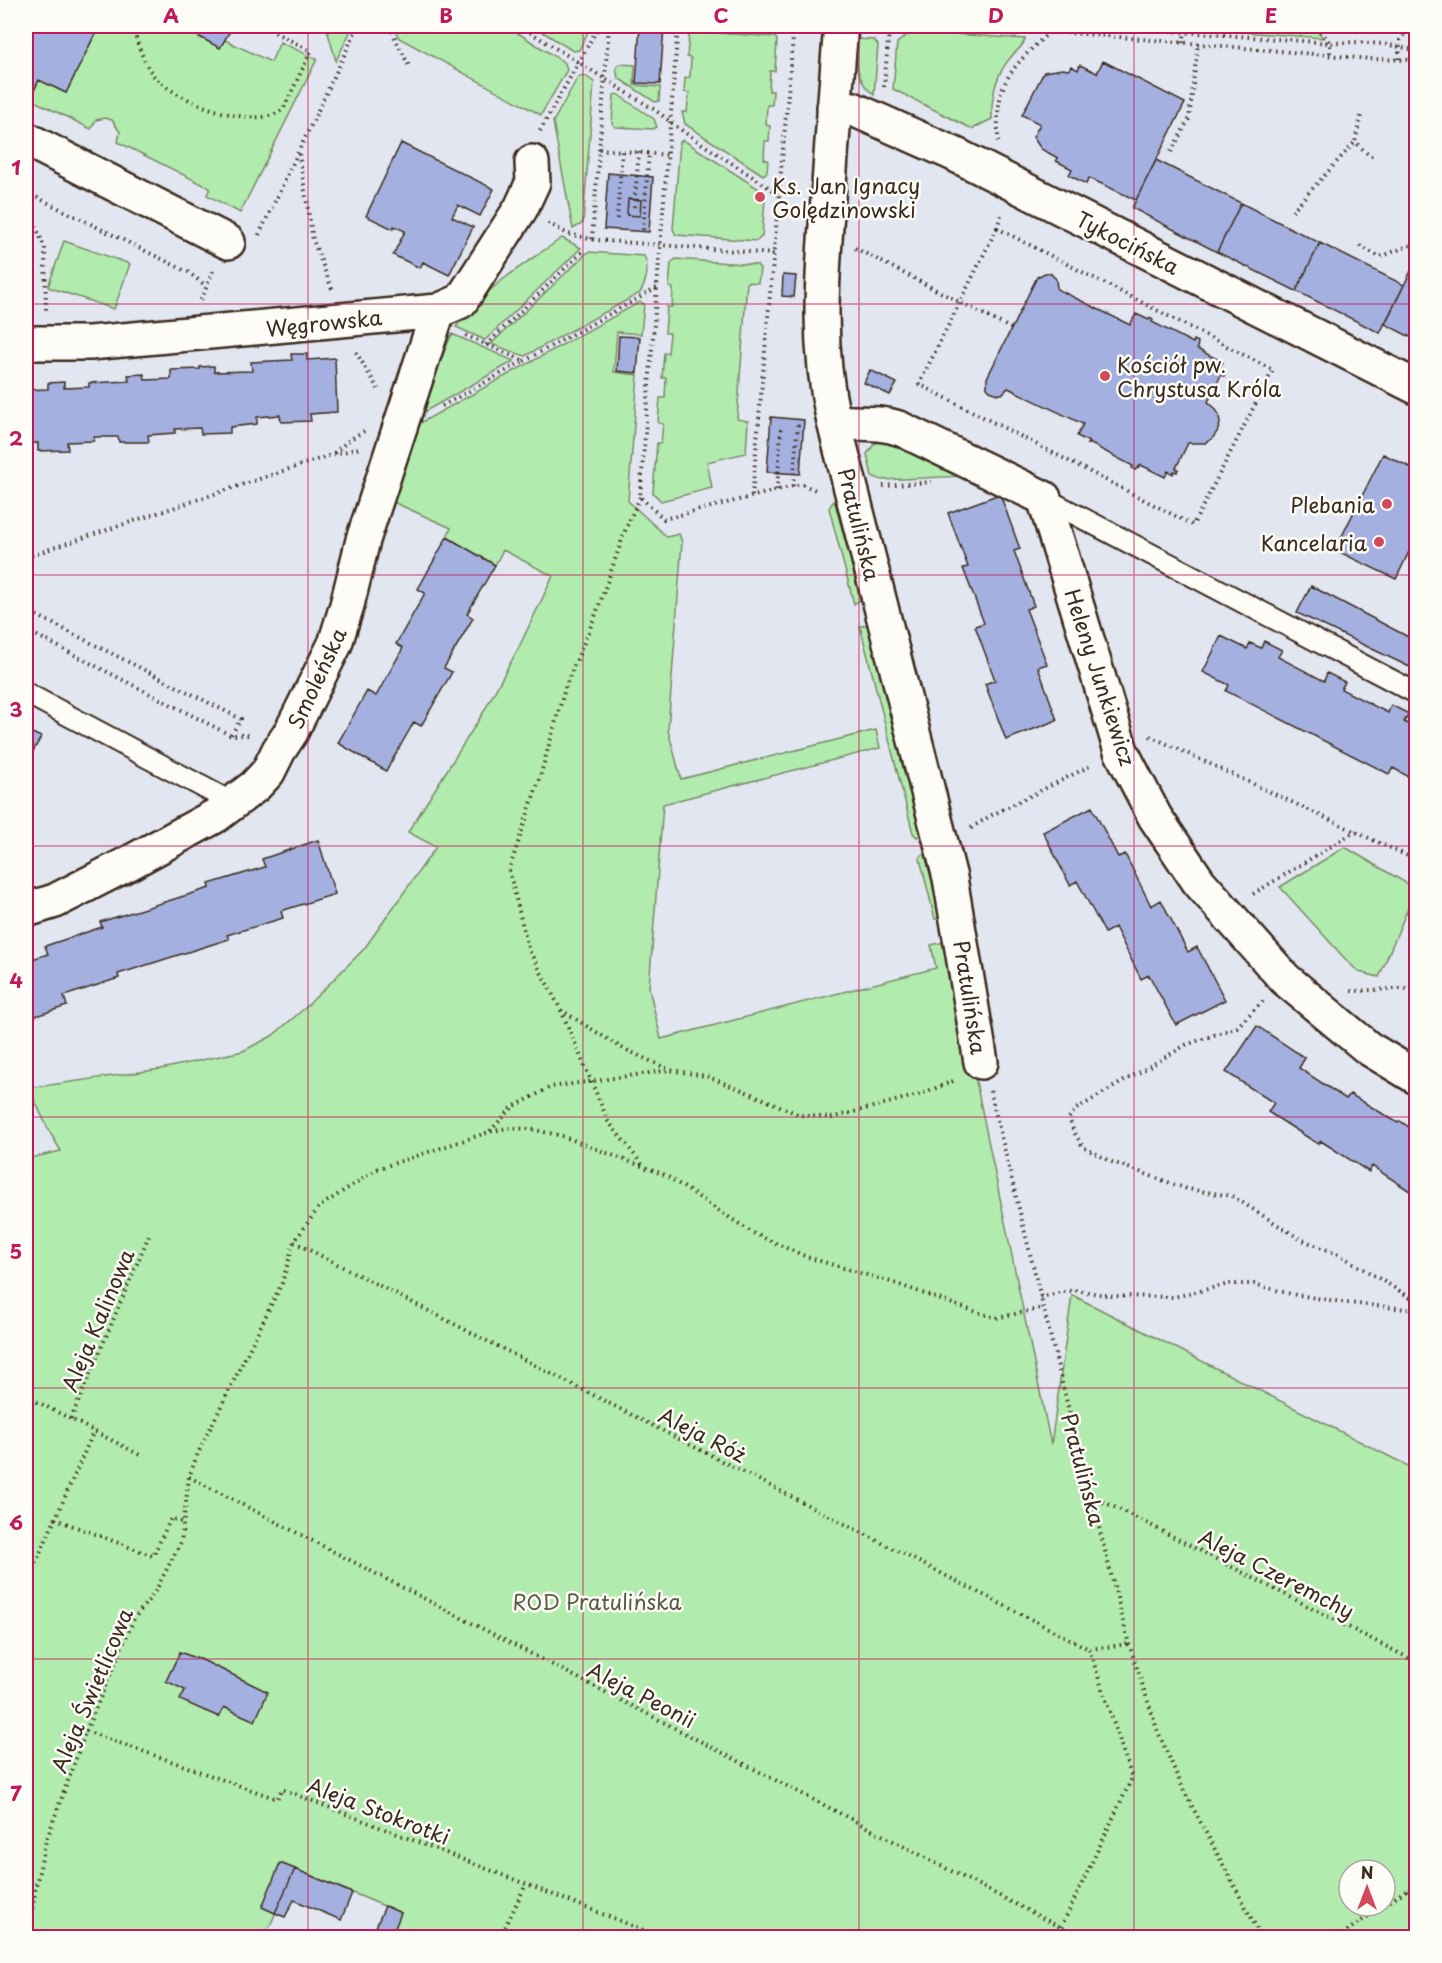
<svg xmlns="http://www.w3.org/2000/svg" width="1442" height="1963" viewBox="0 0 1442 1963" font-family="'Playpen Sans',sans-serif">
<rect width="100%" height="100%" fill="#e2e6f0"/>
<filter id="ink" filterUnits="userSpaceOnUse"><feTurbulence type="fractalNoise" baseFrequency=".0167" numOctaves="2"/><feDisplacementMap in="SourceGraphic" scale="12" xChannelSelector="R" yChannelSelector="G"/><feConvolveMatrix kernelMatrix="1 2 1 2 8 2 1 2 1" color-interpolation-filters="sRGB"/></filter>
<g filter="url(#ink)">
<path fill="#b2ebae" stroke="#768a66" stroke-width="1.5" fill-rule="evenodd" d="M99,26H179L219,47L225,40L271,62L280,42L317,59L240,213L207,195L210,188L118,142L120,132L112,120L105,118L96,120L91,129L30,99L39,80L66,93Z
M326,26H353L336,61Z
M393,26H507L565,63L567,70L541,115L399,38Z
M533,26H591L579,50L573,51Z
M1189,26H1314L1323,38L1188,28Z
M692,31L775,37L777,40L775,71H770L769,91H773L772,105H767L766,125L770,126L769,141H765L764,159L768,160L767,172L763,175L685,124L682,112H687L689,93L684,92L685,78L690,77L691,58L687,57L689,34Z
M912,31L1025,39C1023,48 1016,50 1011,57C995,75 991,96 992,119L972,129L893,89L897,43Z
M857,39L874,40L878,45L874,95C855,80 856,61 857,39Z
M620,64L635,65L634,85L660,87L659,101L655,102L618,78L616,68Z
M584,75L594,82L583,223L573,229L553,122L578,77Z
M617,94L654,119L657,127L653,129L615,127L612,123L614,95Z
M683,140L762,191L765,199L762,236L757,241L676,235L673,229L680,142Z
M562,238L581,248L485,340L456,327C484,288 523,265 562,238Z
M64,241L130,264L114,309L48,287Z
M588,252L644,256C650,267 646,283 640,293L525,356L491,344Z
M676,259L757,265L760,269L758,283L747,282L737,419L748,421L746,453L707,462L712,488L661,501L653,493L657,443H661L663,424L658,423L660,398H665L666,378H662L664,353H668L670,333H665L667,307H672L673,288L669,287L671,263Z
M640,302L644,304L641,334L617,332L614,372L638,375L628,501L667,537L679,534L682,542L668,730L681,779L876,730L880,748L663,804L649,988L661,1039L936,968L931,945L944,942L948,946L1051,1445L1072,1295L1416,1470V1937H391L401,1913L295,1869L265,1937H26V1159L61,1151L49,1131L29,1088L161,1069L243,1051L272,1036L305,1008L364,949L436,847L408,832L483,713L519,647L553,576L503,550L495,565L447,537L451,528L391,501L420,423ZM1349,1870H1385V1906H1349Z
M452,334L514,361L415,417Z
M883,432L964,476L882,480L872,476L867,454L874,444L882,441Z
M834,500L861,599L854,604L829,508Z
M866,625L868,626L921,835L917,837L913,833L860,626Z
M1345,847L1416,889L1379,977L1359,972L1348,962L1280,887Z
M926,854L940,918L935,919L920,859L921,855Z"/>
<path fill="#a4b1e0" stroke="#3b2a1e" stroke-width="1.5" d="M26,26H99L66,93L39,80L30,99L26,96Z
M179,26H233L220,48Z
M640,26H664L660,84L636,83Z
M1103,61L1185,103L1136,200L1089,178L1086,184L1069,175L1072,169L1056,161L1058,158L1041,149L1033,137L1040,124L1022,115L1044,72L1062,69L1069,70L1071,66L1078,70L1080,65L1097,73Z
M401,143L494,189L480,216L458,205L452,217L473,227L449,275L423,262L420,268L393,255L405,231L394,226L393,229L366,216Z
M1156,160L1241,203L1217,252L1132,208Z
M608,173L653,177L649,232L604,229Z
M628,199L641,200L640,216L627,215Z
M1241,203L1320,243L1296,291L1217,252Z
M1320,243L1404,285L1380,333L1296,291Z
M1411,271L1416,274V340L1385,324Z
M1045,273H1050L1056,279L1057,289L1130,325L1136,314L1149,320L1150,318L1153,320L1152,322L1193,343L1194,340L1198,342L1197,349L1223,362L1220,367L1224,370L1223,372L1225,374L1224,376L1221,375L1208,402L1215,408L1219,415L1220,424L1217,432L1212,439L1205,443H1188L1176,468L1178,469L1177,472L1174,471L1173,474L1168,471L1165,477L1141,465L1135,470L1132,468L1133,466L1091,444H1087L1089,442L1077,436L1083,424L1008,388L1002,394H998L990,391L987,388V378L1037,277Z
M783,275L796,276L794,297L782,296Z
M619,336L640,337L637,373L617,371Z
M291,354H307V360L335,358L337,412L310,414L311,421L281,422L280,415L257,417V424L230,427V433L201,434L200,428L175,429V433L148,435L149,442H119L118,437H94V441L67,442L68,450L38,451V443L26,444V390L48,389V383L64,382V388L89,387V383L129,381L128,375L144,374L145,380L171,379V370L200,369V367L214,366V372L252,371L251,362L292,360Z
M870,370L897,383L890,395L864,383Z
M771,417L804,420L800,474L767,472Z
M1383,454L1416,470V537L1396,579L1335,550Z
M1000,494L1020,549L1014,551L1034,606L1026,609L1047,664L1038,667L1057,720L1006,740L985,684L995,680L975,626L984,623L963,568L968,567L948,513Z
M447,537L495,565L467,614L473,618L444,668L452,672L421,726L414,722L386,771L338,743L367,691L376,696L403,648L396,644L425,593L418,589Z
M1311,586L1416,641V670L1297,613Z
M1221,636L1247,649L1250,643L1261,648L1264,641L1282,650L1278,657L1324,681L1327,673L1345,682L1341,689L1388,713L1391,705L1409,714L1404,722L1415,728L1411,733L1416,736V781L1393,768L1389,774L1226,691L1229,685L1203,672Z
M26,730L41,737L30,757L26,754V756Z
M1092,807L1118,857L1125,854L1151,906L1161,900L1188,952L1197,947L1225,1000L1176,1025L1149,975L1141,979L1115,927L1105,933L1077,881L1070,885L1043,832Z
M318,840L335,894L281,911L283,918L227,935L229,939L118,974L119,978L64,996L67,1006L26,1019V961L48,954L45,946L102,927L100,922L210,888L209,884L265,867L262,859Z
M1257,1026L1305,1058L1299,1068L1346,1099L1350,1094L1398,1123L1400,1121L1416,1132V1195L1372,1166L1369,1172L1321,1141L1318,1144L1268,1112L1274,1103L1226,1072Z
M180,1652L195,1658L196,1657L268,1692L255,1721L224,1707L219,1717L180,1700L185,1690L166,1681Z
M280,1863L295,1869L275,1913L262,1907Z
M295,1869L352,1893L341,1920L294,1900L285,1917L275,1913Z
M385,1906L401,1913L391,1938H381L373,1934Z"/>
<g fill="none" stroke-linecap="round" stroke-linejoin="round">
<g stroke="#3b2a1e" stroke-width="24">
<path id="lane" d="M1044,498L1416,693
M26,693L233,803"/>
</g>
<g stroke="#3b2a1e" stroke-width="38">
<path id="street" d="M841,26C836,83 832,141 828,199C822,278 816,345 834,422L950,878L981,1062
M834,107L853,109L954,154L1416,387
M26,139L228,242
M26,343H90L438,311L461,301L521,208L533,182L532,162
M834,422C857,424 880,421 901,429L1044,498L1121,751L1155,817L1199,882L1285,979L1368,1048L1416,1077
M26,910L55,901L131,862L217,815L255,786L268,772L279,750L291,732L335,644L347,605L363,540L438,311"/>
</g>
<path stroke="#3b2a1e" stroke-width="4" stroke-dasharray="1.5 4.5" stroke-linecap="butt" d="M132,26C137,42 143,62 154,76C174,100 259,134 284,108L311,51L274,32L277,26
M389,26L410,68
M520,26L655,110L684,132L779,194
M678,26L640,497L664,519L801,484L818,491
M946,26L1085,34L1371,59L1416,60
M1104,26L1330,43L1354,42L1383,44L1416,50
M1317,26L1330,43V54
M873,29L889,31L905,26
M1183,43L1186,26
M1399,59L1400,40L1411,26
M884,87L889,31
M1361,116L1355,142L1370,156H1375
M540,131L599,26
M998,142C998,128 997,113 1000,99C1004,72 1030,51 1049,32
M599,149L668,155
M1171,152L1189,119L1198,44
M299,154L313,240L332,289
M26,192L188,272L206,286
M26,204L45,248L46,311
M634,207L639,152
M1292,211L1355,142
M617,219L622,151
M548,223L568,234L596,240L774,254
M997,228L1273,370L1193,525L919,384Z
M997,228L1001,215
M643,230L649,153
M259,235L358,26
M592,239L609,26
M1360,246L1380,257L1416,243
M855,248L1012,329
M201,300L213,271
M486,345L584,250
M356,352L378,389
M524,361L657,288
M442,406L524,361L465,335
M334,453L349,440L364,431
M793,486L798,421
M883,486L932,482
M777,490L781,429
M752,496L794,26
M640,497L626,528L596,614L566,685L540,777L509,870L528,948L561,1010L622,1048L670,1070
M26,557L334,454L360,448
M26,610L241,719L231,735
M26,630L230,735H251
M1150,736L1416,860
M971,828L990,816L1092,765
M1253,894L1356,831
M1351,991L1416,988
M1263,1001L1237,1027L1186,1045L1076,1109L1069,1118L1074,1132L1083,1147L1112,1162L1187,1189L1232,1196L1300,1239L1342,1256L1416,1301
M561,1010L608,1121L644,1167
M990,1091L1062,1383L1129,1644L1158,1732L1184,1791L1262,1938
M490,1131L513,1107L551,1087L670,1070L706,1076L759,1097L800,1115L831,1118L918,1095L956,1080
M294,1242L1089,1649L1129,1644
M1040,1297L1074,1290L1112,1296L1174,1297L1229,1284H1254L1291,1294L1348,1303L1416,1310
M26,1396L140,1455
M71,1419L150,1233
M189,1477L1081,1938
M1092,1497L1123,1511L1416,1662
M55,1519L153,1556L171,1518L183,1523
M26,1585L94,1431
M86,1731L277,1799L282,1789L664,1938
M1407,1890L1416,1905
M1385,1905L1416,1883
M28,1938L36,1885L46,1841L86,1731L134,1619L156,1590L181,1542L189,1477L198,1453L282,1283L294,1242L319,1207L377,1169L489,1132L507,1128L531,1129L562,1136L665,1175L753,1233L807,1257L897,1284L958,1306L996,1318L1043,1308
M500,1938L526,1884
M1056,1938L1132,1778L1089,1649
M1337,1938L1383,1906"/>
<use href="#lane" stroke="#fdfcf7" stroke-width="20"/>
<use href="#street" stroke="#fdfcf7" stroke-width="33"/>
</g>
</g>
<path fill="none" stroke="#c2185b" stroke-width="1.5" stroke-opacity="0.55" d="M308,26V1938M583,26V1938M859,26V1938M1134,26V1938M26,304H1416M26,575H1416M26,846H1416M26,1117H1416M26,1388H1416M26,1659H1416"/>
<g fill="#d1495b" stroke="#fdfcf7" stroke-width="2">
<circle cx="760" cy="197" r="6"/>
<circle cx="1105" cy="376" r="6"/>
<circle cx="1387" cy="504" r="6"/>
<circle cx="1379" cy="542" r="6"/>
</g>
<g text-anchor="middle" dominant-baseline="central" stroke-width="5" stroke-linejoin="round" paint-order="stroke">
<g font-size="21" fill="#3b2a1e" stroke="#fdfcf7" text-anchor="start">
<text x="772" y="185">Ks. Jan Ignacy<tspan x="772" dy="24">Golędzinowski</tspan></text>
<text x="1117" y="364">Kościół pw.<tspan x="1117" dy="24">Chrystusa Króla</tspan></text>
<text x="1375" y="504" text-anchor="end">Plebania</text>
<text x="1367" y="542" text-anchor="end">Kancelaria</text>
</g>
<g font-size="21" fill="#3b2a1e" stroke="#fdfcf7">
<text transform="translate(1128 242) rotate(27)">Tykocińska</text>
<text transform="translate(324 322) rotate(-6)">Węgrowska</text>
<text transform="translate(860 524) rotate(76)">Pratulińska</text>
<text transform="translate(1101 677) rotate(72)">Heleny Junkiewicz</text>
<text transform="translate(316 678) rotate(-65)">Smoleńska</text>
<text transform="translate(971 997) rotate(81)">Pratulińska</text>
<text transform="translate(97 1320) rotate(-67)">Aleja Kalinowa</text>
<text transform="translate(703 1434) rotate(27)">Aleja Róż</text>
<text transform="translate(1084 1469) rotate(75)">Pratulińska</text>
<text transform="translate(1277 1573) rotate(27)">Aleja Czeremchy</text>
<text transform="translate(91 1690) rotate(-67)">Aleja Świetlicowa</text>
<text transform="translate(642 1694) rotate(27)">Aleja Peonii</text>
<text transform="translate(379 1810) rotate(21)">Aleja Stokrotki</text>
</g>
<g font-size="21" fill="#595a42" stroke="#fdfcf7">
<text x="597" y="1601">ROD Pratulińska</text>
</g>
</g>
<rect width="1442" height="1963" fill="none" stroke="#fdfcf7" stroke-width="66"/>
<g transform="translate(1367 1888)"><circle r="28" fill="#fdfcf7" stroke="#afa8a0" stroke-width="1.5"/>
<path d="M0-4.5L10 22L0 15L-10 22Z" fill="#d1495b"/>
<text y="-9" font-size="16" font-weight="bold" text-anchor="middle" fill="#3b2a1e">N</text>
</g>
<rect x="33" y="33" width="1376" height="1897" fill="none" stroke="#c2185b" stroke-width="2"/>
<g font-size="20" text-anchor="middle" font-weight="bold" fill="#c2185b">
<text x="171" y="23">A</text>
<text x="446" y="23">B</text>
<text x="721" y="23">C</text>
<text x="996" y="23">D</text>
<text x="1271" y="23">E</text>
<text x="16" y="175">1</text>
<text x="16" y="446">2</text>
<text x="16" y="717">3</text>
<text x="16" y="988">4</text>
<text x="16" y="1259">5</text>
<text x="16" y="1530">6</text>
<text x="16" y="1801">7</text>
</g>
</svg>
